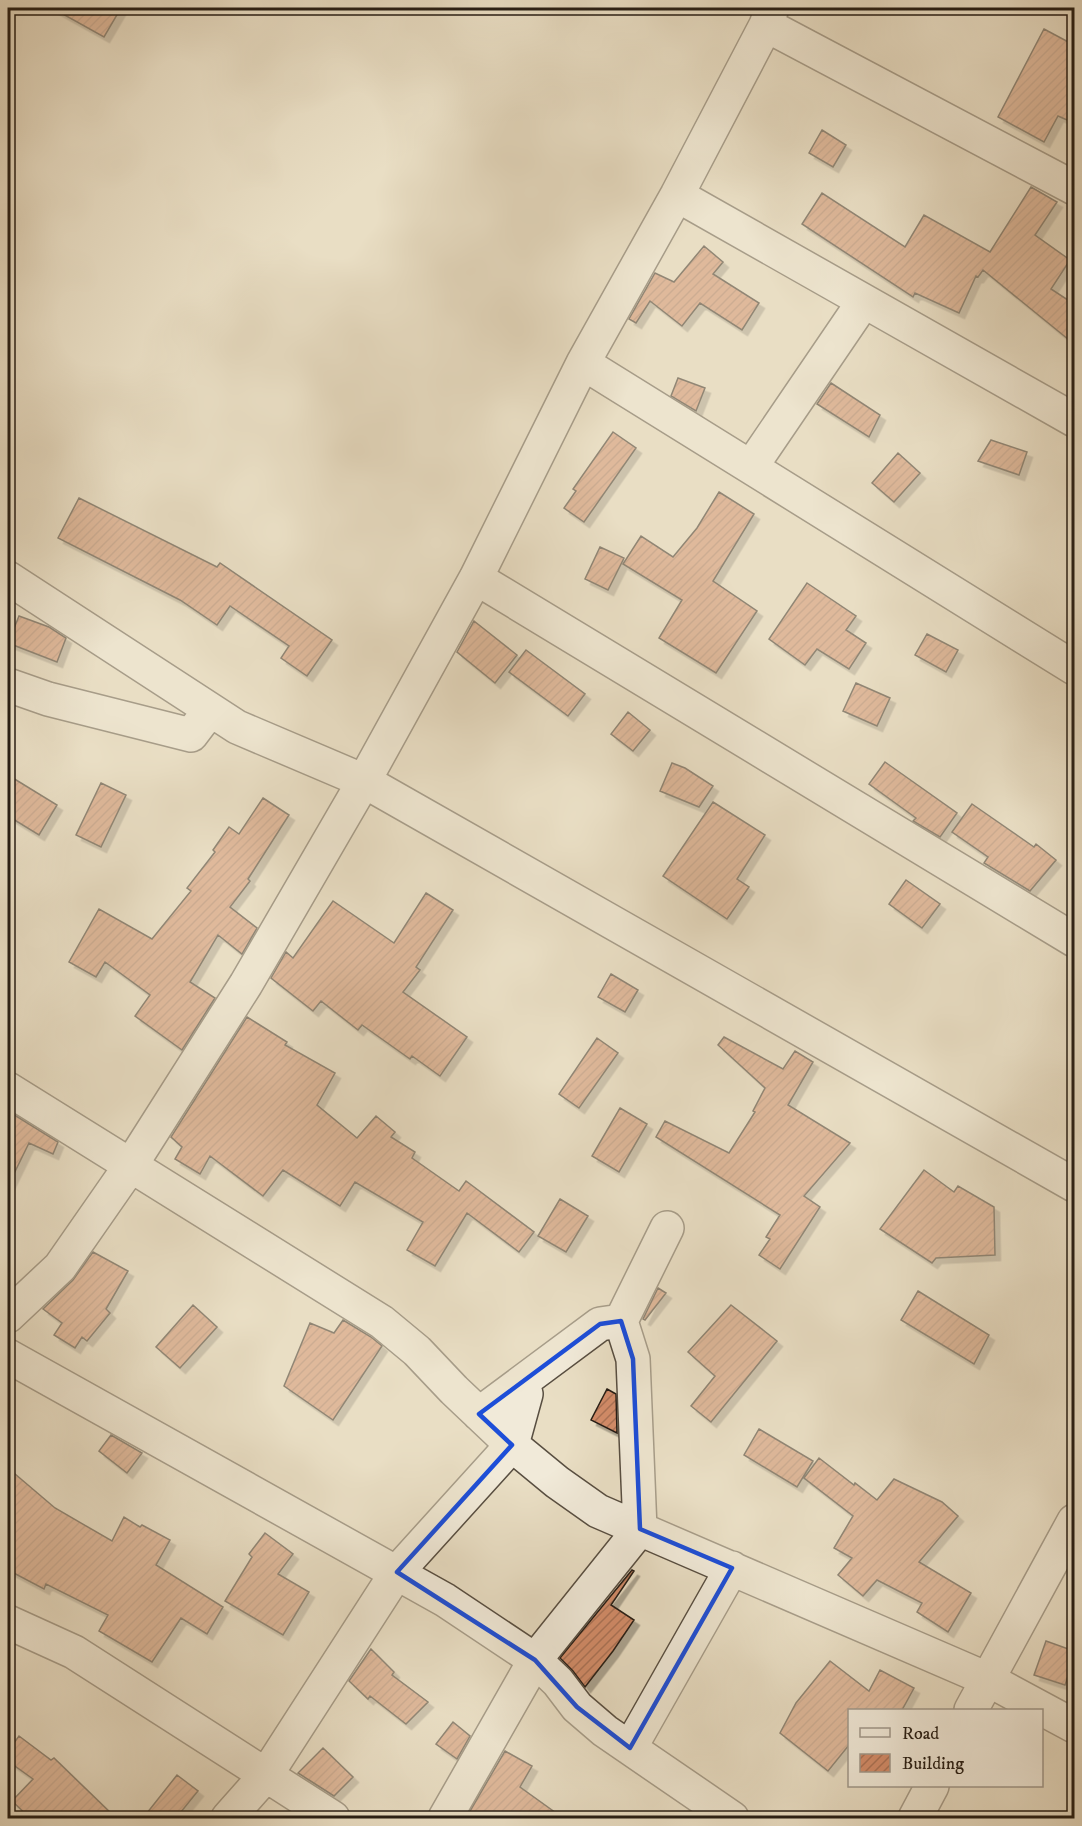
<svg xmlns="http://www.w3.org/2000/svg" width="1082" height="1826" viewBox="0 0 1082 1826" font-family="'IM FELL DW Pica',serif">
<defs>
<pattern id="building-hatch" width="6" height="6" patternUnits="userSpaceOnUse" patternTransform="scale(1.5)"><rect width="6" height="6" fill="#d38c69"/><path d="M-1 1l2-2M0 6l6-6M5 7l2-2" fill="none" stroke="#ab7255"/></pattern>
<filter id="shadow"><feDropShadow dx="5.5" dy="5.5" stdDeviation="0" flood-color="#0004"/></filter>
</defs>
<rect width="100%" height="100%" fill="#e9dec4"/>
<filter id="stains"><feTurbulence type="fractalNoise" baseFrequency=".00333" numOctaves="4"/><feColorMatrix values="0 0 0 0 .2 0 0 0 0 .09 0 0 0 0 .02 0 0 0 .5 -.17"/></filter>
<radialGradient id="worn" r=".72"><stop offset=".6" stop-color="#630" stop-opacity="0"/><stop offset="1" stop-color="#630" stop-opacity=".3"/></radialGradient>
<path fill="url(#building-hatch)" stroke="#271e15" stroke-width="1.5" filter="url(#shadow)" d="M52,8H121L104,37Z
M1044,29L1074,45V123L1058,116L1044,142L998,117Z
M822,130L846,145L833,167L809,153Z
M1031,187L1057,202L1035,235L1070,260L1051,289L1074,304V344L983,270L978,277L976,276L959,313L915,293L913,297L802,224L822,193L905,247L924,215L990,252Z
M704,246L723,262L713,274L759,303L742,330L700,303L682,326L650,301L636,323L629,319L655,273L674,282Z
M678,378L705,388L696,411L671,396Z
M831,383L880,415L869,437L817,404Z
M613,432L636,448L584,522L564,508L576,491L573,489Z
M991,440L1027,452L1019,475L978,461Z
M898,453L920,473L894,502L872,483Z
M719,492L754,514L713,581L757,611L716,673L659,638L682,600L623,564L641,536L673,557L697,528Z
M79,498L217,567L220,563L332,640L307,676L281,658L289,646L230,606L217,625L180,600L58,538Z
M600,547L624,558L608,590L585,579Z
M807,583L856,616L846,630L866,643L849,669L817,649L805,665L769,639Z
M19,616L49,627L66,638L57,662L8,643Z
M474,621L517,655L495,683L457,652Z
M927,634L958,650L946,672L915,655Z
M526,650L585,694L568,716L509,672Z
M856,683L890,698L877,726L843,711Z
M628,712L650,730L633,751L611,734Z
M885,762L957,813L940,837L913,821L916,818L869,784Z
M672,763L685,768L713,786L699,807L660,791Z
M8,775L57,805L39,835L8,816Z
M101,783L126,795L101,847L76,835Z
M263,798L289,815L248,879L250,881L230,907L257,928L242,954L218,935L190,982L215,998L182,1050L135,1016L150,995L105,962L96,977L69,962L99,909L152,939L191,891L187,888L215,852L213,850L229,827L239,834Z
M713,802L765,835L737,879L749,887L727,919L663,876Z
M972,804L1034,847L1036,844L1056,860L1030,891L984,863L988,857L952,832Z
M906,880L940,904L922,928L889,904Z
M426,893L453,910L416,967L420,970L403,992L467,1037L440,1076L412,1056L410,1059L362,1025L358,1030L321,1001L313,1011L271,978L286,952L293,958L333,901L394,943Z
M611,974L638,990L625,1012L598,997Z
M247,1017L287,1042L285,1045L335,1073L317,1105L357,1138L376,1116L395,1132L391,1137L415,1152L412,1158L459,1191L466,1181L534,1232L519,1252L467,1213L435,1266L407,1250L423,1222L355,1182L340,1206L283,1170L263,1196L210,1156L200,1174L175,1159L182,1147L171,1137Z
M724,1037L783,1069L795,1051L813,1062L788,1105L850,1143L804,1196L820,1207L780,1269L759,1255L770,1239L766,1237L780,1215L656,1137L665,1121L729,1153L755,1112L753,1111L765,1088L718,1045Z
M597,1038L618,1053L579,1108L559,1094Z
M620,1108L647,1124L619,1172L592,1156Z
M8,1111L58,1142L53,1154L29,1143L8,1186Z
M924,1170L954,1192L958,1186L994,1207L995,1255L936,1258L932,1263L880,1229Z
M560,1199L588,1216L566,1252L538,1236Z
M93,1252L128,1271L106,1309L110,1313L87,1341L82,1337L75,1348L54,1335L62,1323L43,1309L73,1280Z
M658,1288L666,1293L645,1320L643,1319Z
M918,1291L989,1335L974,1364L901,1320Z
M193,1305L217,1327L180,1368L156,1347Z
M731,1305L777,1341L711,1422L691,1406L715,1376L688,1352Z
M343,1320L371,1337L382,1346L333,1420L284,1386L310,1323L334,1333Z
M607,1389L616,1394L617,1433L591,1420Z
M759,1429L813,1461L797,1487L744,1455Z
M111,1435L142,1453L127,1473L99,1451Z
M819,1458L854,1485L855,1483L877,1500L894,1479L942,1502L958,1516L919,1562L971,1593L948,1632L917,1612L922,1603L877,1580L863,1596L838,1575L852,1558L834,1548L853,1516L804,1478Z
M8,1468L55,1508L112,1541L124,1517L140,1527L142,1525L170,1540L156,1565L223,1607L207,1634L181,1618L152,1662L99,1631L108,1615L46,1584L44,1589L8,1570Z
M265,1533L293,1554L278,1574L309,1592L283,1635L225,1601L252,1557L249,1554Z
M632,1570L634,1571L611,1605L634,1620L613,1651L585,1687L573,1671L560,1658Z
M1046,1641L1074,1651V1658L1065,1685L1034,1675Z
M371,1649L394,1672L392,1675L428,1702L406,1724L370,1696L368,1699L349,1681Z
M830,1661L869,1691L880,1670L914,1688L902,1710H849V1745L828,1771L780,1733L796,1703Z
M453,1722L470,1736L457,1759L436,1744Z
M19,1736L51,1760L54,1758L116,1818H30L12,1801L33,1779L8,1761V1751Z
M323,1748L353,1777L334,1796L298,1773Z
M505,1751L532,1766L520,1787L563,1818H466Z
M177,1775L198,1791L176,1818H143Z"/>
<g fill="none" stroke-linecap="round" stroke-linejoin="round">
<g stroke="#584e41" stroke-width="36">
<path id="minor" d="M766,25L1074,188
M677,195L1074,420
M583,363L1074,668
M751,467L864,301
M8,578L237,727L364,781L1074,1185
M476,578L1074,940
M8,685L48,699L191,735L210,710
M8,1089L382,1322L417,1351L454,1390L512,1445L557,1482L598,1511L987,1679L1074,1726
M8,1316L60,1267L131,1165L246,984L364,781L476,578L583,363L677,195L766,25L772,8
M8,1356L445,1600L535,1660L558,1682L577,1707L605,1731L732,1818
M479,1414L600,1324L621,1321
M8,1622L74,1652L333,1818
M971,1710L1074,1521
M630,1748L732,1568
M228,1818L266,1775L397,1572L512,1445L526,1394
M445,1818L535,1660L640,1529L633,1359L621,1321L667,1228
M915,1818L932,1786"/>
</g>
<use href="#minor" stroke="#f1ead9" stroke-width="33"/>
</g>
<path d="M0 0H1082V1826H0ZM621,1321L633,1359L640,1529L732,1568L630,1748L577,1707L535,1660L397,1572L512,1445L479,1414L600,1324Z" fill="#e9dec4" fill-opacity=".55" fill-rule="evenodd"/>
<path fill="none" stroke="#1d4ed8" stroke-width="4.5" stroke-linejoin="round" d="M621,1321L633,1359L640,1529L732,1568L630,1748L577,1707L535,1660L397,1572L512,1445L479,1414L600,1324Z"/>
<rect width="1082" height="1826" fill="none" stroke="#e9dec4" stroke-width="30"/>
<rect x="9" y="9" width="1064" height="1808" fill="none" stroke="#271e15" stroke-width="3"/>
<rect x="15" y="15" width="1052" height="1796" fill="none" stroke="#271e15" stroke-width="1.5"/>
<rect x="848" y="1709" width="195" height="78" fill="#f1ead9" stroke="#a0988b" stroke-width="1.5"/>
<rect x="860" y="1728" width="30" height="9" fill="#f1ead9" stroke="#a0988b" stroke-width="1.5"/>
<text x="902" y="1739" font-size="18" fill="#271e15">Road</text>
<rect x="860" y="1754" width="30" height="18" fill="url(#building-hatch)" stroke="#a0988b" stroke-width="1.5"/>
<text x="902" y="1769" font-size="18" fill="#271e15">Building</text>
<rect width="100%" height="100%" filter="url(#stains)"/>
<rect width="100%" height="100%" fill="url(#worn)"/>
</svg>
